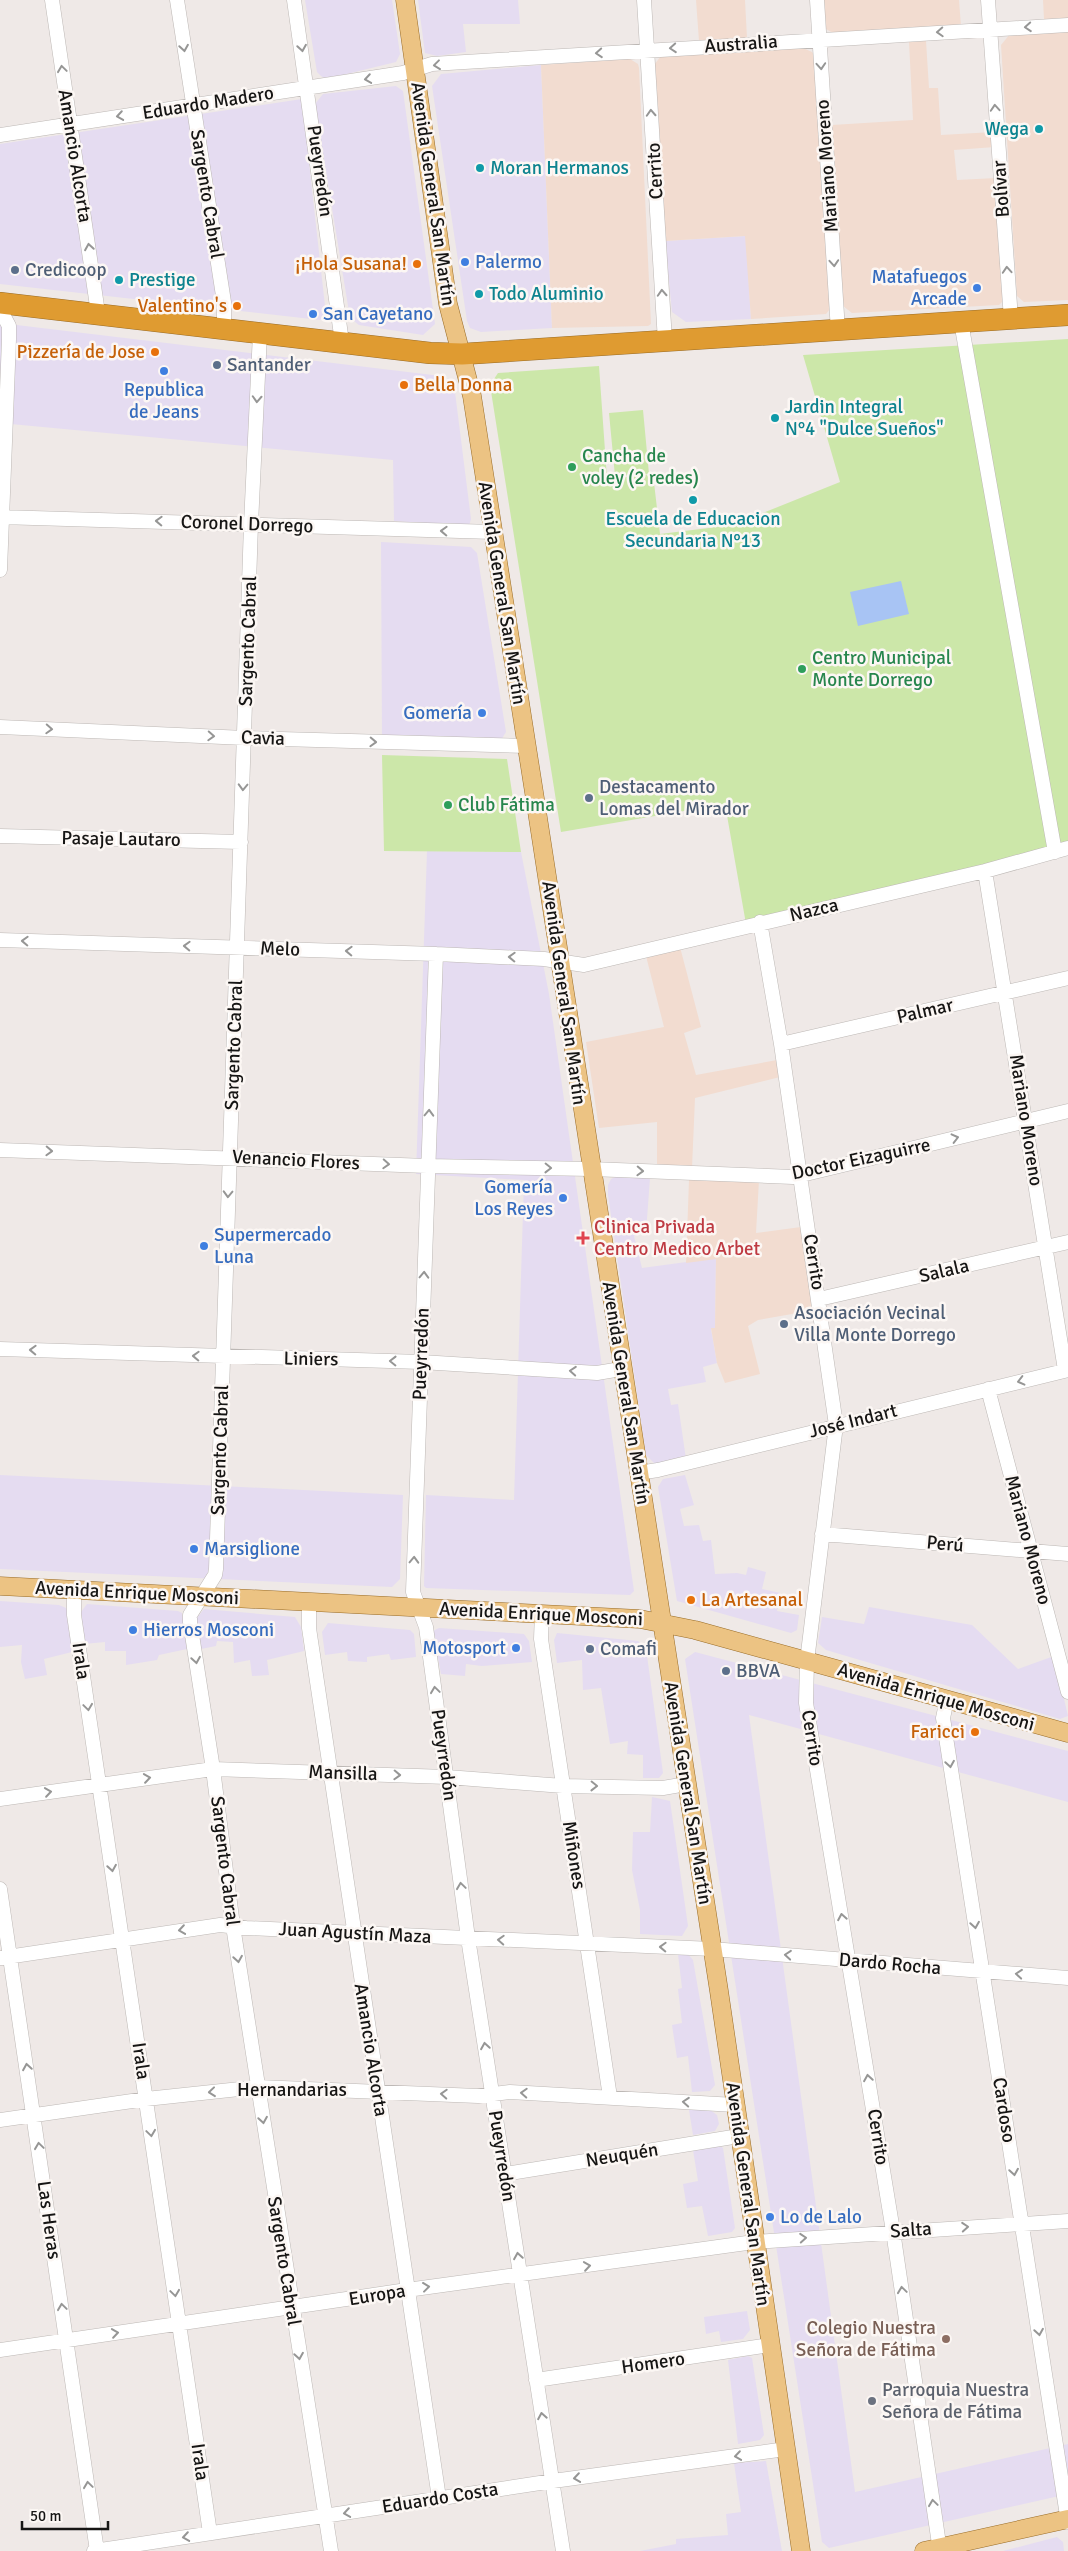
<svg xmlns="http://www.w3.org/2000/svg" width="1068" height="2551" viewBox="0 0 1068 2551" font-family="Signika,sans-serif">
<rect width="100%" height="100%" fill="#efe9e7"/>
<path fill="#e5dcf1" d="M305,0H392L400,54L396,62L326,79L321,76L317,72Z
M418,0H518L520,24H463L466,52L437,56L425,53Z
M541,65L552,328L481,332L470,328L467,321L432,86L441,74Z
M396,86L403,91L435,324L423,335L359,325L350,318L315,104L323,94Z
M302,99L326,315L320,320L0,284V144Z
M746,236L751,319L686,322L672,312L665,241Z
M0,323L441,376L455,392L471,519L469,526L394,521L393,460L0,423Z
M381,542L471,547L477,553L506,732L501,740H382Z
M427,851L521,852L549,994L634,1591L630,1595L426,1588L424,1586L426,1495L514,1500L524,1180L416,1174Z
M618,1176L650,1178L646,1232L634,1236L642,1268L716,1258L715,1328L711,1329L717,1363L703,1367L706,1382L668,1389L671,1405L678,1404L686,1459L655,1464L646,1455L608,1195V1185L611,1179Z
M0,1475L403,1495L400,1579L392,1587L0,1569Z
M685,1475L694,1505L680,1509L684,1526L699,1525L703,1541L711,1540L715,1574L737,1573L746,1575L748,1567L766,1572L762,1589L780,1593L777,1611L799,1615L797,1630L791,1633L677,1601L658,1487L663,1479Z
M0,1601L59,1605L66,1608L68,1613L72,1652L44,1659L47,1675L25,1679L21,1662L22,1645L0,1647Z
M87,1604L178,1611L182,1613L187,1649L159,1655L157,1660L126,1665V1651H105V1642L84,1644L81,1612Z
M869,1607L972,1625L1018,1669L1054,1656L1068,1716L1060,1719L826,1650L818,1643L822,1617L864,1624Z
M204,1609L295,1617L301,1627L304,1651L267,1660L269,1675L252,1676L250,1660L234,1663L233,1642L217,1641L216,1646L201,1649L196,1619Z
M328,1623L410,1630L414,1634L416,1657L391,1660L389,1654L367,1657V1662L348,1661L347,1652L325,1655L322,1632Z
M439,1628L524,1634L529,1641L532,1662L482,1666L466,1664L465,1676L441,1674L433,1631Z
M557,1633L638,1641L646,1648L663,1773L659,1778H643V1755L627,1754L628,1741L610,1744L601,1688L583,1690L582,1660L557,1663L554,1640Z
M695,1652L1068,1751V1802L749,1715L855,2492L1068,2444V2494L829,2548L822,2542L685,1659Z
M652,1797L670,1801L688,1926L682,1936L640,1934V1910L632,1870L633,1832H650Z
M678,1954H688L693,1960L715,2085L710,2091L692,2092L688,2056L677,2058L672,2025L682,2023L678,1989L682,1988Z
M709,2109L717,2115L719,2124L715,2131L693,2135L689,2110Z
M720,2146L723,2148L735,2228L732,2232L708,2236L702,2206L687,2208L683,2184L698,2181L693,2150Z
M747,2311L750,2330L743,2339L721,2342L719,2331L706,2334L704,2317Z
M748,2356L752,2358L764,2435L760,2440L738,2444L728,2360Z
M766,2461L782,2551H640L676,2544V2539L728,2535L726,2514L741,2512L734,2463Z
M1057,2537L1063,2542L1064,2551H1003Z"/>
<path fill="#f2dcd0" d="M696,0H745L747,38L699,41Z
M824,0H959L961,26L833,33L826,29Z
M1043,0H1068V18L1044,19Z
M1068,29V300L1024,302L1017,296L1001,45L1010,34Z
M926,41L929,88H938L941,135L993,132L995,147L954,150L957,180L996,178L1003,301L999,305L852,313L843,306L832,125L913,120L909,42Z
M803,48L812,52L815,57L830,309L826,314L751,319L745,236L665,241L654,65L661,56Z
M630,59L638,64L639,68L651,324L648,326L552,328L541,65Z
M680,947L701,1027L684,1033L696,1075L777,1060L780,1077L695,1098L692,1168H657V1122L599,1128L586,1042L664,1027L646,956Z
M689,1180H759L756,1233L801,1227L815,1310L758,1320L748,1326L760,1374L725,1383L717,1363L711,1328H715L716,1259L686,1263Z"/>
<path fill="#cce7a9" d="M1068,339V844L746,924L725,804L561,832L490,385L498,373L599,366L607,479L653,474L660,534L733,525L840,482L803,355Z
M643,410L649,474L615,476L609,413Z
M382,755L507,759L521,852L384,851Z"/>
<path fill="#a8c4f4" d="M901,581L909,614L858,626L850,592Z"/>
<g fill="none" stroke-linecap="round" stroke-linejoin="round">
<g stroke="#bdb8b5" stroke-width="15">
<path id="minor" d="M52,0L98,313
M177,0L224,302V329
M294,0L342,342
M644,0L665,341
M817,0L838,331
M988,0L1011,319
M0,135L403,73L432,64L1068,25
M0,309L9,326V339L0,570
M961,322L1055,852
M260,333L251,524L216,1569L215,1575L190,1615V1622L213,1769L233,1926L331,2551
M0,517L493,532
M0,727L245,738L527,746
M0,836L241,842
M985,871L1065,1370
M760,922L781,1044L836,1425L807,1661L806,1703L893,2231L940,2551
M0,940L436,954L544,959L584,965L985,871L1068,848
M436,954L413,1592L426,1627L468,1938L563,2551
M781,1044L1068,978
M0,1150L427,1166L591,1169L793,1177L1068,1111
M819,1299L1068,1242
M0,1349L421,1362L597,1373L621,1369
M988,1389L1068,1692
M638,1473L658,1470L1068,1370
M822,1534L1068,1554
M74,1590V1615L210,2533
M309,1602V1628L439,2498
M542,1613L541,1639L610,2097
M947,1699L943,1718L1068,2522
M0,1799L213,1769L447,1777L563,1786L663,1788L686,1784
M0,1889L97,2551
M0,1958L220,1925L246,1928L712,1949L1068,1978
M0,2120L146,2099L258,2087L478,2096L510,2092L735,2105
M505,2174L739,2136
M0,2350L407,2290L754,2242L1068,2221
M536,2380L770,2345
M94,2551L553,2481L786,2449"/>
</g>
<g stroke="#996c27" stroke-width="19">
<path id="major" d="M405,0L448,304L472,396L536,805L719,1991L801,2551
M0,1586L640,1619L695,1630L1068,1733
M924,2551L1068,2519"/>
</g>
<g stroke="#996c27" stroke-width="22">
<path id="highway" d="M0,303L430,353L462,354L1068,315"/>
</g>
<use href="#minor" stroke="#fff" stroke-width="14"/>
<use href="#major" stroke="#ecc383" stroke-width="18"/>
<use href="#highway" stroke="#df9b31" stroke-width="21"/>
</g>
<defs><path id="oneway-chevron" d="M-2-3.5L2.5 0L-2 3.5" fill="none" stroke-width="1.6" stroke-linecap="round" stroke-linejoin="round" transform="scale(1.25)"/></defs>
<g stroke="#969695">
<use href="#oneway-chevron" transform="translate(1028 27) rotate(176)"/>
<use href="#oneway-chevron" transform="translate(940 32) rotate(177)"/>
<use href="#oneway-chevron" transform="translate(184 48) rotate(81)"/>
<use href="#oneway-chevron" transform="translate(302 48) rotate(81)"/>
<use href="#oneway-chevron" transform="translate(673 48) rotate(176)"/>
<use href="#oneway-chevron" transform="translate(599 53) rotate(176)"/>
<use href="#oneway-chevron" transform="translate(437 65) rotate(173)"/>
<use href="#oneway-chevron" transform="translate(821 66) rotate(86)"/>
<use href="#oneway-chevron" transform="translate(62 69) rotate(-98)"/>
<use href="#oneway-chevron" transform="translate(368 79) rotate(171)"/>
<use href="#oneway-chevron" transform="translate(995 108) rotate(-94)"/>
<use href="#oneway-chevron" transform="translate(651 113) rotate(-93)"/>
<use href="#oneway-chevron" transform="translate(120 116) rotate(171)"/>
<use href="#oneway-chevron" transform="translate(89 247) rotate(-99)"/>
<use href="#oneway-chevron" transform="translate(834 263) rotate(86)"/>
<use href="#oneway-chevron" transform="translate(1007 270) rotate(-94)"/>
<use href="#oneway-chevron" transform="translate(662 293) rotate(-93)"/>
<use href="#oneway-chevron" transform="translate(257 399) rotate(93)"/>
<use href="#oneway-chevron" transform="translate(159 521) rotate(-178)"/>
<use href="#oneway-chevron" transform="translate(444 531) rotate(-178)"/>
<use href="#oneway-chevron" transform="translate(49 729) rotate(3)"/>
<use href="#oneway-chevron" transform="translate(211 736) rotate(3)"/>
<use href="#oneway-chevron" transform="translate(373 742) rotate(2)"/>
<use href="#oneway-chevron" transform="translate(243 787) rotate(92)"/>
<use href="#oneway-chevron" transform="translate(25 941) rotate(-178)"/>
<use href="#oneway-chevron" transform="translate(187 946) rotate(-178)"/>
<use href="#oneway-chevron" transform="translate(349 951) rotate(-178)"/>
<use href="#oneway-chevron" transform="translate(512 957) rotate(-178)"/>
<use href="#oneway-chevron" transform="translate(429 1113) rotate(-88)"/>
<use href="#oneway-chevron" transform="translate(955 1138) rotate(-14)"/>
<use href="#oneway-chevron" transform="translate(49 1151) rotate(2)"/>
<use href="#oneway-chevron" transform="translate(386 1164) rotate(3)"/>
<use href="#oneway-chevron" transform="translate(548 1168) rotate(1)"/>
<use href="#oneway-chevron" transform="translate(640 1171) rotate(2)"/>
<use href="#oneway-chevron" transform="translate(228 1194) rotate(92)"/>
<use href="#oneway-chevron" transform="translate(424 1275) rotate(-88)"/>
<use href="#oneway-chevron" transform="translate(33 1350) rotate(-178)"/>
<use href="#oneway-chevron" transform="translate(196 1356) rotate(-178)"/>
<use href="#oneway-chevron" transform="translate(393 1361) rotate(-179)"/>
<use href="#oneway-chevron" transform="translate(573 1371) rotate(-176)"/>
<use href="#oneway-chevron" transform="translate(1021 1381) rotate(166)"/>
<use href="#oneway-chevron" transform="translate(414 1560) rotate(-88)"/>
<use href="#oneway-chevron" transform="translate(196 1660) rotate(81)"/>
<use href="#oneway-chevron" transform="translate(435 1690) rotate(-98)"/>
<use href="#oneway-chevron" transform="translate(88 1707) rotate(82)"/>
<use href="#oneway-chevron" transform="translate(950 1764) rotate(81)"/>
<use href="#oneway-chevron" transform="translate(397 1775) rotate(2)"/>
<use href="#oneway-chevron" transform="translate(147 1778) rotate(-8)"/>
<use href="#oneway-chevron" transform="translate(594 1786) rotate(1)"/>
<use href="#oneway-chevron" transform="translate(48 1792) rotate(-8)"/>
<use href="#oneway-chevron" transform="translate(112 1868) rotate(81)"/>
<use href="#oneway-chevron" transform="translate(461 1886) rotate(-98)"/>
<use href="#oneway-chevron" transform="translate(842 1917) rotate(-100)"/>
<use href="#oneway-chevron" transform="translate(975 1925) rotate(81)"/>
<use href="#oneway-chevron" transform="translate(182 1930) rotate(172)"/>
<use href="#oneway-chevron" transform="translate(501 1940) rotate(-177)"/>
<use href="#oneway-chevron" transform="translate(663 1947) rotate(-178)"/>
<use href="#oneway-chevron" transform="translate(788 1955) rotate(-175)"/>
<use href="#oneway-chevron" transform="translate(238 1959) rotate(81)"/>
<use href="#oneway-chevron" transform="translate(1019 1974) rotate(-175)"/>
<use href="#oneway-chevron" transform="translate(485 2046) rotate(-99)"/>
<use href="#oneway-chevron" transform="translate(27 2067) rotate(-99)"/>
<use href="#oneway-chevron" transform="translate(868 2078) rotate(-99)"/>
<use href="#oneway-chevron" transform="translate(212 2092) rotate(174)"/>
<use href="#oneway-chevron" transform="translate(524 2093) rotate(-177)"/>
<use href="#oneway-chevron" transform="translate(444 2094) rotate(-177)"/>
<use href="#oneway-chevron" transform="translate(686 2102) rotate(-176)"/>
<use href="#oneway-chevron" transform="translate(263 2120) rotate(81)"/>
<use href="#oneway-chevron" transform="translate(151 2133) rotate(82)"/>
<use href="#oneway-chevron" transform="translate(39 2146) rotate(-98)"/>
<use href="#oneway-chevron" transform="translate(1014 2172) rotate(81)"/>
<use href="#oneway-chevron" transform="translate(965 2227) rotate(-4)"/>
<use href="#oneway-chevron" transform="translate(803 2238) rotate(-4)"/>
<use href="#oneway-chevron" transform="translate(518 2256) rotate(-99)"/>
<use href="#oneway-chevron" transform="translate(587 2266) rotate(-8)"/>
<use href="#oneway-chevron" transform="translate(426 2287) rotate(-7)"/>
<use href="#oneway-chevron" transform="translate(902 2290) rotate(-98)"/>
<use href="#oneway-chevron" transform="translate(175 2293) rotate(82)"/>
<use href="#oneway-chevron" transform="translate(62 2307) rotate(-98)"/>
<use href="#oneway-chevron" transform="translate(1039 2332) rotate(81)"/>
<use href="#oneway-chevron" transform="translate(115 2333) rotate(-8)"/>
<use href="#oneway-chevron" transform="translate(299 2356) rotate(81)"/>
<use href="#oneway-chevron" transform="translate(542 2416) rotate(-100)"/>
<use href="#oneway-chevron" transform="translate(738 2456) rotate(172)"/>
<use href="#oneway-chevron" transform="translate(577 2478) rotate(172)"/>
<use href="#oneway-chevron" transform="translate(88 2485) rotate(-98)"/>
<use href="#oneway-chevron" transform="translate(933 2503) rotate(-98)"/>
<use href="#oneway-chevron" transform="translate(347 2513) rotate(171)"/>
<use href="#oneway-chevron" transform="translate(186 2537) rotate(171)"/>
</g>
<g fill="#0f9aa8" stroke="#fcf7f4" stroke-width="2">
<circle cx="1039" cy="129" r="5"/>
<circle cx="480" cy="168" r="5"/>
<circle cx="119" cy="280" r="5"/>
<circle cx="479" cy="294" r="5"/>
<circle cx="775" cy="418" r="5"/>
<circle cx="693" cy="500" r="5"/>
</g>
<g fill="#3f7fe0" stroke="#fcf7f4" stroke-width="2">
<circle cx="465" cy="262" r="5"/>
<circle cx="977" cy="288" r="5"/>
<circle cx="313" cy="314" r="5"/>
<circle cx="164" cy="371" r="5"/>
<circle cx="482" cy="713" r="5"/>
<circle cx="563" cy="1198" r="5"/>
<circle cx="204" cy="1246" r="5"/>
<circle cx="194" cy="1549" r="5"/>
<circle cx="133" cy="1630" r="5"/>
<circle cx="516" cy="1648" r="5"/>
<circle cx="770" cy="2217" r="5"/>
</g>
<g fill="#e8710a" stroke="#fcf7f4" stroke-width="2">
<circle cx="417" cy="264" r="5"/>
<circle cx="237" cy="306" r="5"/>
<circle cx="155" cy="352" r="5"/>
<circle cx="404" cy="385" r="5"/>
<circle cx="691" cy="1600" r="5"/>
<circle cx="975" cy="1732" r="5"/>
</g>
<g fill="#5c6f8a" stroke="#fcf7f4" stroke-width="2">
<circle cx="15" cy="270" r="5"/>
<circle cx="217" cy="365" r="5"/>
<circle cx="589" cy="798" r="5"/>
<circle cx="784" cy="1324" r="5"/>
<circle cx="590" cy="1649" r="5"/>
<circle cx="726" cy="1671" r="5"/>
</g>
<g fill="#2e9e5b" stroke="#fcf7f4" stroke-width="2">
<circle cx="572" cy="467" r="5"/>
<circle cx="802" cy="669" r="5"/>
<circle cx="448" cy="805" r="5"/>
</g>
<path fill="#e0444e" stroke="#fcf7f4" stroke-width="2" d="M580.5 1230.5h5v5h5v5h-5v5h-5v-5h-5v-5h5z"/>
<circle fill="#8d6e63" stroke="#fcf7f4" stroke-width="2" cx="946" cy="2339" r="5"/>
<circle fill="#6b7280" stroke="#fcf7f4" stroke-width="2" cx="872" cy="2401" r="5"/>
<g text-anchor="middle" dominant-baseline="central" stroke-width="5" stroke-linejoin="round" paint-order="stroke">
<g font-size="19" fill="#161514" stroke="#fcf7f4">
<text transform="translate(741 44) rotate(-4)">Australia</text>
<text transform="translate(208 103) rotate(-9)">Eduardo Madero</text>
<text transform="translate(75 156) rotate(81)">Amancio Alcorta</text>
<text transform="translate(827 166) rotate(-94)">Mariano Moreno</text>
<text transform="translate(320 171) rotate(82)">Pueyrredón</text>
<text transform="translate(655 171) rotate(-93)">Cerrito</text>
<text transform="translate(1001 189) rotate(-94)">Bolívar</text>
<text transform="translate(207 194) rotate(81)">Sargento Cabral</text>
<text transform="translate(433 194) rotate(82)">Avenida General San Martín</text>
<text transform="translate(247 524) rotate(2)">Coronel Dorrego</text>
<text transform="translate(502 593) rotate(81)">Avenida General San Martín</text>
<text transform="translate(248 641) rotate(-88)">Sargento Cabral</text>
<text transform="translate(263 738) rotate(2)">Cavia</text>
<text transform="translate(121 839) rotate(1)">Pasaje Lautaro</text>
<text transform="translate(814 910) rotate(-13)">Nazca</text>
<text transform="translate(280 949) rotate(2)">Melo</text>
<text transform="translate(564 993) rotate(82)">Avenida General San Martín</text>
<text transform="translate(925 1011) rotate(-13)">Palmar</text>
<text transform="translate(234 1045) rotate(-88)">Sargento Cabral</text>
<text transform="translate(1026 1120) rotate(81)">Mariano Moreno</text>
<text transform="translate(861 1159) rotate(-12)">Doctor Eizaguirre</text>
<text transform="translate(296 1160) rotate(3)">Venancio Flores</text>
<text transform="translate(814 1262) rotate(81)">Cerrito</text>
<text transform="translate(944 1271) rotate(-13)">Salala</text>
<text transform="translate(421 1354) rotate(-88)">Pueyrredón</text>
<text transform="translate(311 1359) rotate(1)">Liniers</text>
<text transform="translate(626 1393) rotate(81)">Avenida General San Martín</text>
<text transform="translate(853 1421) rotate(-14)">José Indart</text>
<text transform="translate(220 1450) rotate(-88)">Sargento Cabral</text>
<text transform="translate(1028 1540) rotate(75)">Mariano Moreno</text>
<text transform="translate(945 1544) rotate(5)">Perú</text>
<text transform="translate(137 1593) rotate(3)">Avenida Enrique Mosconi</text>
<text transform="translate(541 1614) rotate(3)">Avenida Enrique Mosconi</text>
<text transform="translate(81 1661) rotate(82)">Irala</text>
<text transform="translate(936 1697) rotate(16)">Avenida Enrique Mosconi</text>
<text transform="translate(812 1738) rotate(81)">Cerrito</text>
<text transform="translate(444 1755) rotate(82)">Pueyrredón</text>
<text transform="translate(343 1773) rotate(2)">Mansilla</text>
<text transform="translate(688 1793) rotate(81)">Avenida General San Martín</text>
<text transform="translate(574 1855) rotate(81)">Miñones</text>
<text transform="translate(225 1861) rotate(83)">Sargento Cabral</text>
<text transform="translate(355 1933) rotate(3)">Juan Agustín Maza</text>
<text transform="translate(890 1964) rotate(5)">Dardo Rocha</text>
<text transform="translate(371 2050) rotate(81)">Amancio Alcorta</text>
<text transform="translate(141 2061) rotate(82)">Irala</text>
<text x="292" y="2090">Hernandarias</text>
<text transform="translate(1004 2110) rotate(81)">Cardoso</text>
<text transform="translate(878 2137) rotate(81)">Cerrito</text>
<text transform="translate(622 2155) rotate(-9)">Neuquén</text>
<text transform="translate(502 2156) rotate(81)">Pueyrredón</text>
<text transform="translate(748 2194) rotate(82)">Avenida General San Martín</text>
<text transform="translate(49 2220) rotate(82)">Las Heras</text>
<text transform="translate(911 2230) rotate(-4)">Salta</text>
<text transform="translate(284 2261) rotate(81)">Sargento Cabral</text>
<text transform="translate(377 2295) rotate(-9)">Europa</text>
<text transform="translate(653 2363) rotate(-8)">Homero</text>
<text transform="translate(200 2462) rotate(82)">Irala</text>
<text transform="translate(440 2498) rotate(-9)">Eduardo Costa</text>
</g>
<g font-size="19" fill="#0d838f" stroke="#fcf7f4" text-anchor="start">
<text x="1029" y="129" text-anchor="end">Wega</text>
<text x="490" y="168">Moran Hermanos</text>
<text x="129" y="280">Prestige</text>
<text x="489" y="294">Todo Aluminio</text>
<text x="785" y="407">Jardin Integral<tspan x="785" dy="22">N°4 "Dulce Sueños"</tspan></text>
<text x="693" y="519" text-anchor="middle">Escuela de Educacion<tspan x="693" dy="22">Secundaria N°13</tspan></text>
</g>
<g font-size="19" fill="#366cbe" stroke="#fcf7f4" text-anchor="start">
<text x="475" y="262">Palermo</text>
<text x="967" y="277" text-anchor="end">Matafuegos<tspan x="967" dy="22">Arcade</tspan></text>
<text x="323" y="314">San Cayetano</text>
<text x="164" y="390" text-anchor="middle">Republica<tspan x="164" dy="22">de Jeans</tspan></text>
<text x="472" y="713" text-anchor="end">Gomería</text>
<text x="553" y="1187" text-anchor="end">Gomería<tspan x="553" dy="22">Los Reyes</tspan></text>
<text x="214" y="1235">Supermercado<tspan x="214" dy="22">Luna</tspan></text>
<text x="204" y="1549">Marsiglione</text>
<text x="143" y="1630">Hierros Mosconi</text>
<text x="506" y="1648" text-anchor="end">Motosport</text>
<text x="780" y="2217">Lo de Lalo</text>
</g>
<g font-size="19" fill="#c56008" stroke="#fcf7f4" text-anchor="end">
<text x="407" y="264">¡Hola Susana!</text>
<text x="227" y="306">Valentino's</text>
<text x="145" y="352">Pizzería de Jose</text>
<text x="414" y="385" text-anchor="start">Bella Donna</text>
<text x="701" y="1600" text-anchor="start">La Artesanal</text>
<text x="965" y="1732">Faricci</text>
</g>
<g font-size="19" fill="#4e5e75" stroke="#fcf7f4" text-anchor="start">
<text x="25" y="270">Credicoop</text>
<text x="227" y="365">Santander</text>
<text x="599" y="787">Destacamento<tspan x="599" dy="22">Lomas del Mirador</tspan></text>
<text x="794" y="1313">Asociación Vecinal<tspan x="794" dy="22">Villa Monte Dorrego</tspan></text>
<text x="600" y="1649">Comafi</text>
<text x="736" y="1671">BBVA</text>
</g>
<g font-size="19" fill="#27864d" stroke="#fcf7f4" text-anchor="start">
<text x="582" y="456">Cancha de<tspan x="582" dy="22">voley (2 redes)</tspan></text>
<text x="812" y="658">Centro Municipal<tspan x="812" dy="22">Monte Dorrego</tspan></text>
<text x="458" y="805">Club Fátima</text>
</g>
<g font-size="19" fill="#be3a42" stroke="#fcf7f4" text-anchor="start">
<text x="594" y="1227">Clinica Privada<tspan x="594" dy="22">Centro Medico Arbet</tspan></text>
</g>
<g font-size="19" fill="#785e54" stroke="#fcf7f4" text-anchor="end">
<text x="936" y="2328">Colegio Nuestra<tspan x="936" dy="22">Señora de Fátima</tspan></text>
</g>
<g font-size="19" fill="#5b616d" stroke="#fcf7f4" text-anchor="start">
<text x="882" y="2390">Parroquia Nuestra<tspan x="882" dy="22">Señora de Fátima</tspan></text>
</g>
</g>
<path d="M22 2521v8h86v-8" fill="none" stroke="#161514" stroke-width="2.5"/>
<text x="30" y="2521" font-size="15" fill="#161514" stroke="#fcf7f4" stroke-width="4" paint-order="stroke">50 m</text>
</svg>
